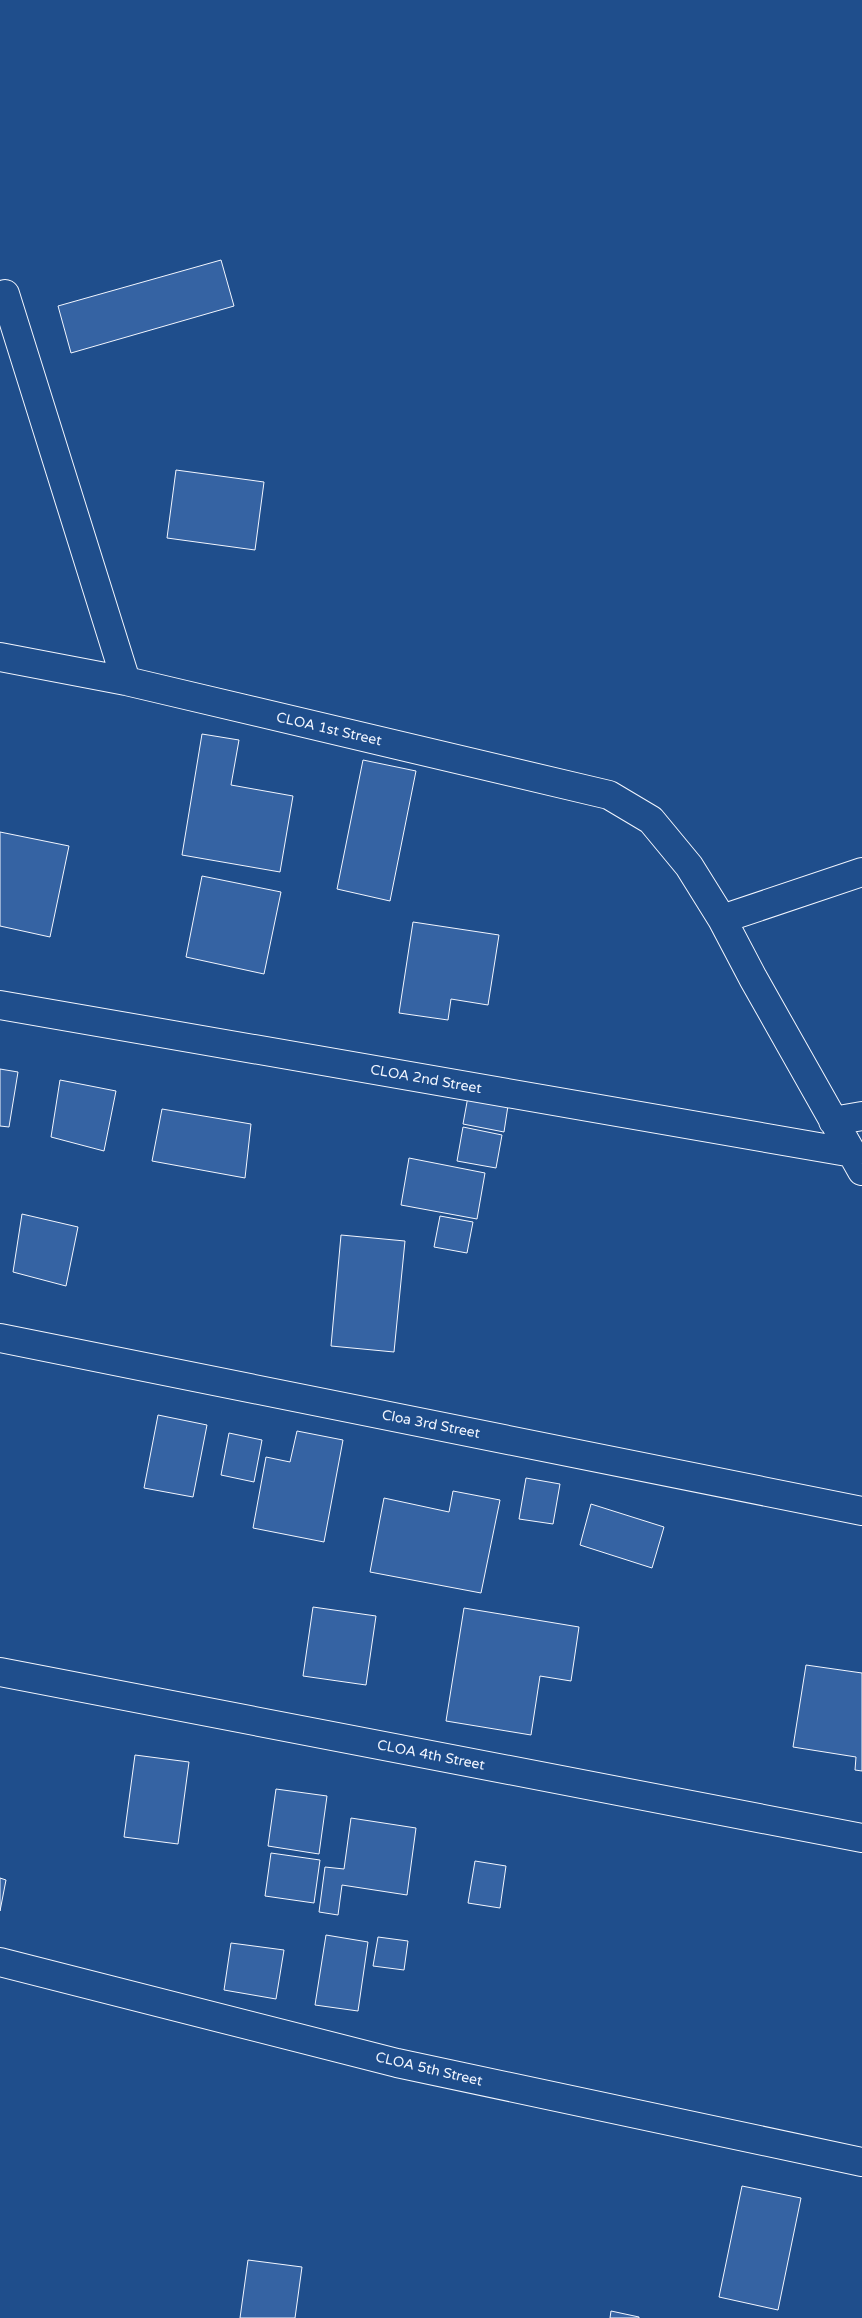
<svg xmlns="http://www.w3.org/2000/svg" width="862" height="2318" viewBox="0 0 862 2318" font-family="'Varela Round',sans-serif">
<rect width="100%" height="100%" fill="#1f4e8c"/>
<path fill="#3563a3" stroke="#f2f6ff" d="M221,260L234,306L71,353L58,306Z
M176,470L264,482L255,550L167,538Z
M202,734L239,740L231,785L293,796L280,872L182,855Z
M363,760L416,771L390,901L337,889Z
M0,832L69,846L50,937L0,926Z
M202,876L281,892L264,974L186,957Z
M413,922L499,935L488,1005L451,999L448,1020L399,1013Z
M0,1069L18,1072L9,1127L0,1126Z
M60,1080L116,1091L104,1151L51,1137Z
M469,1091L509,1099L504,1132L463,1124Z
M162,1109L251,1124L245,1178L152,1161Z
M463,1127L502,1135L496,1168L457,1161Z
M409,1158L485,1173L477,1219L401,1205Z
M22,1214L78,1227L66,1286L13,1272Z
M440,1216L473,1222L467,1253L434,1247Z
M341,1235L405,1241L394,1352L331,1346Z
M158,1415L207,1425L193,1497L144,1488Z
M297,1431L343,1440L324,1542L253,1528L266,1457L290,1462Z
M229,1433L262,1440L254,1482L221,1475Z
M526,1478L560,1484L553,1524L519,1519Z
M453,1491L500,1500L481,1593L370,1572L384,1498L449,1512Z
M591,1504L664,1527L652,1568L580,1545Z
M313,1607L376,1616L366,1685L303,1676Z
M464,1608L579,1627L571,1681L540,1676L531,1735L446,1721Z
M806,1665L862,1673V1771L855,1770L856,1757L793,1747Z
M135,1755L189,1762L178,1844L124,1837Z
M276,1789L327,1796L319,1854L268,1846Z
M351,1818L416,1828L407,1895L342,1885L338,1915L319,1912L325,1867L344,1869Z
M271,1853L320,1860L314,1903L265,1896Z
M475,1861L506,1866L500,1908L468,1903Z
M0,1878L6,1880L0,1911Z
M326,1935L368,1942L358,2011L315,2005Z
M378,1937L408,1941L404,1970L373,1966Z
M231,1943L284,1950L276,1999L224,1990Z
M742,2186L801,2198L778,2310L719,2297Z
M248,2260L302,2267L295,2318H240Z
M611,2311L639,2317V2318H610Z"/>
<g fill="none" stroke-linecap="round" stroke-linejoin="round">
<g stroke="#f2f6ff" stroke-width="30">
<path id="minor" d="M5,294L126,681
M0,657L126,681L609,795L651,820L689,866L722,919L753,978L862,1171
M722,919L862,872
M0,1005L853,1153
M833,1121L862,1116
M0,1338L862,1511
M0,1672L862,1838
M0,1962L397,2063L862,2162"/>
</g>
<use href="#minor" stroke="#1f4e8c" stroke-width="28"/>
</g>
<g text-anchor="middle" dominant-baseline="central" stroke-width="4" stroke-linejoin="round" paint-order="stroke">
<g font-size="14" fill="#f2f6ff" stroke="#1f4e8c">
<text transform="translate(329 729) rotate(13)">CLOA 1st Street</text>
<text transform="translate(426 1079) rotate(10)">CLOA 2nd Street</text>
<text transform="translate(431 1424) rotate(11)">Cloa 3rd Street</text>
<text transform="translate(431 1755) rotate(11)">CLOA 4th Street</text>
<text transform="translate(429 2069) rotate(13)">CLOA 5th Street</text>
</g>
</g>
</svg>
